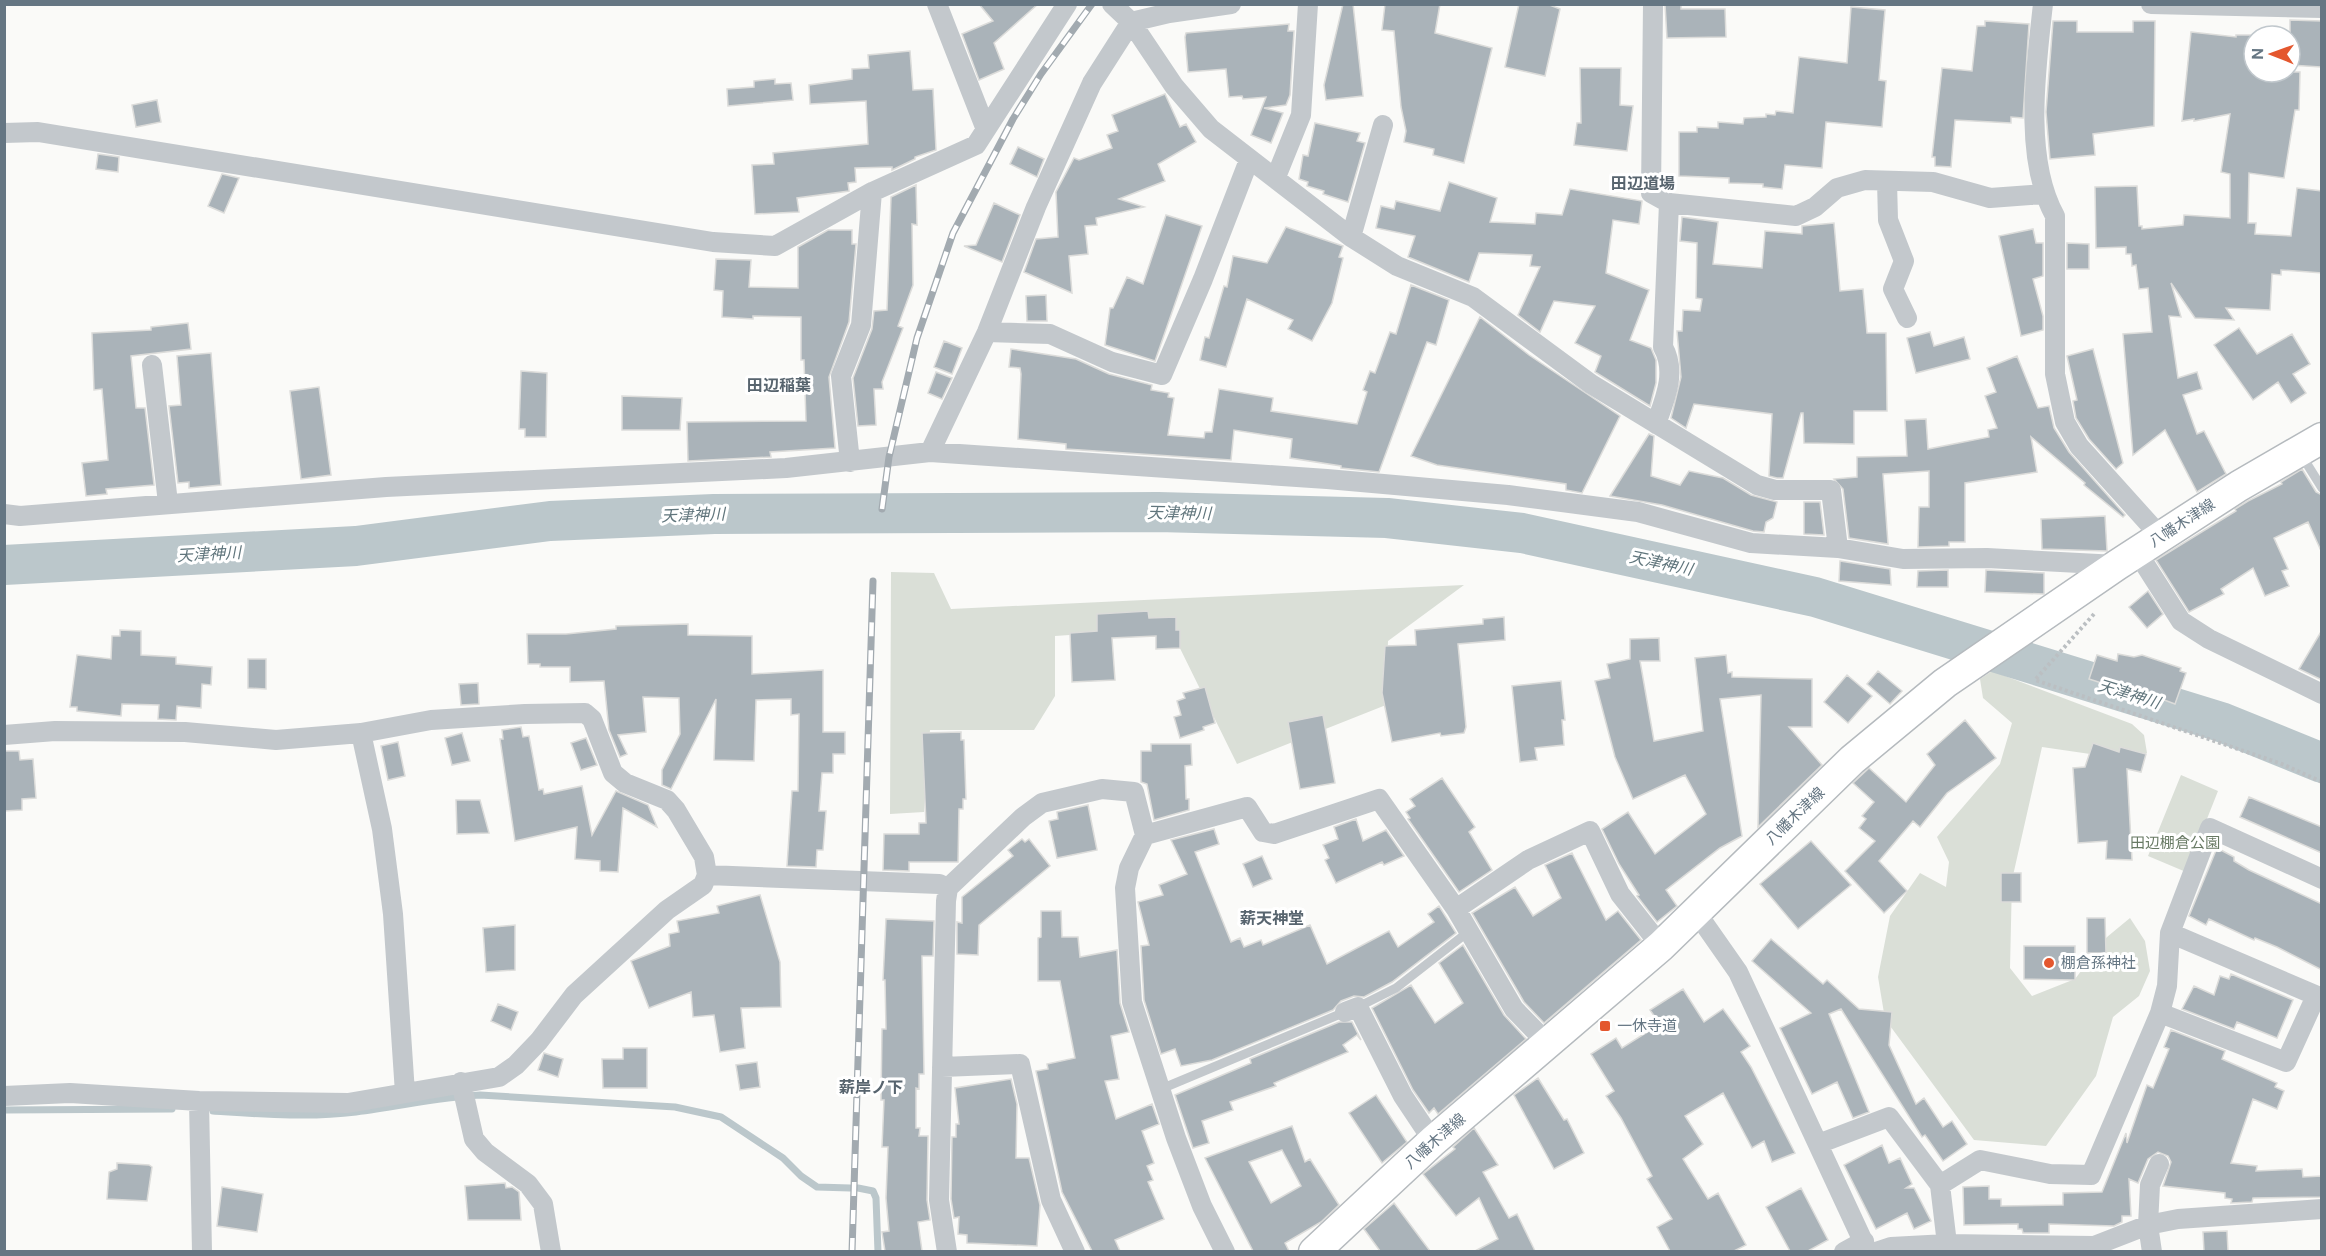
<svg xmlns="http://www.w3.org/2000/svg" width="2326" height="1256" viewBox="0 0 2326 1256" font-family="'DM Sans','Noto Sans JP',sans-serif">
<rect width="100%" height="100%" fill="#fafaf8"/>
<path fill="#dadfd7" d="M891,572L934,573L951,609L1464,585L1388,641L1386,705L1237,764L1170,628L1055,636V696L1034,730H930L924,812L890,814Z
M1992,671L2132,724L2144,735L2147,753L2104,756L2042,747L2012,880L2010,968L2032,996L2075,979L2107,937L2130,918L2145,941L2150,971L2139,996L2113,1017L2096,1076L2046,1146L1974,1140L1885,1019L1878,977L1890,916L1920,873L1946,887L1949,862L1937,837L2000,764L2012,723L1983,698L1980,679Z
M2181,775L2218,791L2186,872L2148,856Z"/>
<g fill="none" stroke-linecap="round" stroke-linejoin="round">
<path stroke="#bbc7cb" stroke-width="7" d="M4,1110L172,1109
M213,1111C260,1114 309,1118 356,1112C398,1107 438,1097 480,1095L675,1107L721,1117L783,1158L801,1176L817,1187L850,1188
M858,1188L873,1191L876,1198L878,1252"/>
<path stroke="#bbc7cb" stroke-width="40" d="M4,565L356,546L550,521L714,514L1158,512L1387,518L1522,533L1815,597L2221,722L2322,763"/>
</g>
<path fill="#aab3b9" stroke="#dcdcda" stroke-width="1.5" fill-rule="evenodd" d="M979,4H1038L994,43L1004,69L979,80L962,34L993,21Z
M1343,4H1353L1363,96L1326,100L1324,85Z
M1385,4H1440L1435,33L1492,48L1464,163L1433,155L1434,149L1404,142L1406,131L1401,107L1394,31L1382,30Z
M1519,4H1547L1560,9L1545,76L1505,67Z
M1665,4H1681V9H1725L1726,37L1667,38Z
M1851,7L1885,10L1879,80L1886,81L1882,127L1826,122L1822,168L1785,165L1782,189L1763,187V184L1729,183V178L1679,176V132H1697V127L1718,128V122L1743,124L1744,118L1766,117V114L1775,115L1776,111L1793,113L1799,57L1847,63Z
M2290,20L2322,21L2321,67L2290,65Z
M1985,21L2029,24L2023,118L2011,117V123L1955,120L1951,167L1935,166V157H1932L1942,68L1972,71L1977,26H1985Z
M2053,21H2077V32H2133V21H2155L2154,126L2093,134L2095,155L2050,159L2046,112Z
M1289,24L1288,31H1294L1290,95L1286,105L1264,108L1283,113L1271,143L1251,135L1266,97L1243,99L1242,96L1229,97L1226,69L1188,72L1185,37L1186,33Z
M2191,32L2236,37V35H2254V72H2300L2299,110H2295L2284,178L2249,173L2248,223H2256L2255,234L2291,236L2297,188L2322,191V273L2281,270V275L2272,274L2270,310L2226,308L2234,320L2195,318L2171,283L2181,317L2169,316L2178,378L2197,372L2202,389L2183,395L2197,434L2204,431L2226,474L2197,492L2165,430L2133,455L2123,334L2152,332L2148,288L2139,289L2136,265L2132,266L2131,254H2126V247L2096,248L2095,187L2137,186L2139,226H2142V229L2183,225L2184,215L2230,218V174L2221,172L2230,114L2194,121V119L2182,121Z
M910,51L913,90L933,89L936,150L915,157V159L892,170V167L855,168L856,182L848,183L849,191L797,198L799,212L755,214L752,165L774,164L773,153L868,144L866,101L810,104L809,85L852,79V69L869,68L868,55Z
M1580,68H1621L1620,105L1633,106L1627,151L1574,145L1577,123H1581Z
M775,79V84L791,83L793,100L728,106L727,89L754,87V81Z
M1165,94L1180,127L1186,124L1196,142L1158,164L1165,181L1119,199L1144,207L1096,218L1097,225L1085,226L1088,254L1069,256L1072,293L1024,272L1036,239L1058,237L1056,192L1074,158L1079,160L1112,148L1107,135L1118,131L1112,115Z
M157,100L161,122L136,127L132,105Z
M1315,123L1360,133L1357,141L1365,143L1348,202L1323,194L1324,191L1307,186L1308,182L1299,179L1303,155L1308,156Z
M1018,147L1044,159L1037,177L1010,164Z
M98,154L119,157L118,172L96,169Z
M222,174L239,178L224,213L208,206Z
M1449,182L1497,198L1490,222L1535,224L1536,213L1562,215L1570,189L1642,201L1639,224L1613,220L1606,273L1649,290L1630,340L1651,348L1656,360V383L1650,406L1595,372L1601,356L1575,343L1595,306L1554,301L1540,332L1518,315L1540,267L1530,266L1532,255L1479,253L1469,282L1408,257L1415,236L1376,228L1381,206L1394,209L1396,201L1440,211Z
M916,185L917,225L912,224L913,285L898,326L903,328L882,382L883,389H874L876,425L858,426L853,378L872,329L874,311L887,310L891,197Z
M994,203L1020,215L1002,262L964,246L976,245Z
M1166,215L1202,226L1155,361L1105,345L1110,308H1113L1127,277L1143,284Z
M1682,217L1718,222L1713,264L1762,268L1765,231L1802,234V226L1834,223L1840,291L1863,289L1867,333H1886L1887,411H1854V444L1804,443L1803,413H1801L1783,478H1777L1769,476L1772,414L1694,404L1686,428L1671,418L1681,377L1677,331H1682L1683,310L1700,311L1702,299L1696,298L1697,243L1680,241Z
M1286,227L1343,246L1339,257L1343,258L1332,303L1312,341L1288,329L1293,320L1247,299L1226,367L1200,360L1205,337L1209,338L1224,286L1227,287L1233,256L1267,263Z
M2033,229L2036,243H2043V276L2033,279L2043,316V330L2021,336L1999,236Z
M828,230H852V244H856L849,322L829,377L835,448L770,452L771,457L688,461L687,422L806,421L804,360H801V317L753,316V319L722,317L723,291L714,290L716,259L751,260L749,287L798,288V247Z
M2067,243L2089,244V269H2067Z
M1411,285L1449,300L1436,345L1427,342L1379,472L1341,468V466L1290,458L1292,439L1234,430L1231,460L1066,449V444L1018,439L1021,374L1020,368L1009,367L1011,349L1076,359L1109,374L1152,385L1151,390L1169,393L1168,397L1174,398L1168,435L1204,438L1205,432H1212L1219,389L1273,398L1271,411L1357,424L1367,392L1363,390L1370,371L1375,373L1390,332L1396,334Z
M1046,295L1047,321H1027L1026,296Z
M1480,317L1529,355L1620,416L1582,493L1566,490V484L1437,465L1411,456Z
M188,323L191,349L131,356L136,408H145L154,485L106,489L107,494L86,496L82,463L108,460L102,389L94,390L92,333L151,330V327Z
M2239,328L2257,354L2292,334L2310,364L2293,374L2306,393L2291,403L2278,382L2253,400L2214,345Z
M1930,332L1934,346L1964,337L1970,359L1916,373L1907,338Z
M944,341L962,348L952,374L934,367Z
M2093,349L2123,463L2116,469L2089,439L2076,418L2073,401L2077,400L2067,356Z
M211,353L221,485L189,488V482L178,483L169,406L181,405L177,356Z
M2017,356L2038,408L2049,406L2054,428L2069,452L2125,515L2123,517L2084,485L2085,483L2031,437L2037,472L1965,483V542H1949V546L1918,547L1919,507H1929V471L1883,474L1888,544L1849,538L1843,489L1834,479L1857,477V457L1907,456L1905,420L1926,419L1928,449L1989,437L1988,430L1997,428L1985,396L1996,392L1987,368Z
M521,371L547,373L546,437H525V429H519Z
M936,372L952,378L942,399L928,393Z
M319,387L331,475L301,479L290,391Z
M622,396L682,398L680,430H622Z
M1649,434L1654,436L1651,476L1680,485L1689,471L1723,478L1751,495L1777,502L1773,518L1766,522L1764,532L1753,531L1662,505L1610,496Z
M2302,469L2316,492L2322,495V553L2308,522L2274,538L2288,569L2282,571L2289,586L2265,596L2253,568L2221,589L2224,594L2189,612L2156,560L2236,511L2235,509L2248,501L2282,484L2281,482Z
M1804,502H1820L1824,535L1804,534Z
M2105,516L2107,551L2042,549L2041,519Z
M1840,561L1890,569L1891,585L1839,581Z
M1948,570V587H1917L1918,571Z
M1986,570L2044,573V594L1985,592Z
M2148,591L2163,614L2147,628L2129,607Z
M1148,611L1149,618L1176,617V630H1180V648L1156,649V636L1112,638L1115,680L1072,682L1070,633L1097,631V614Z
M1504,617L1505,640L1458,644L1466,727L1464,733L1441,736L1440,733L1392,742L1382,693L1385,646L1416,645L1415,630L1483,624V619Z
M688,624V635L752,636V674L823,670V732H845V754H833V773H822L819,811H826L823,850H817L816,867L787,866L792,791H798L799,714L791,715V699L756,700L754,761L714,760L716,699L671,789L662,785V770L680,734L679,698L643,697L646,732L618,735L627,754L620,757L609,730L604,681L570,682V667H540V664H528L527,634H566L616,629V626Z
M120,630L141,631V655L176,657V664L212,667L211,685L202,684L201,708L177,706L176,720L158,719L159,705L122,704L121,716L77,711V707H70L77,655L111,659L112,636H120Z
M2322,630V680L2299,669Z
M1659,638L1660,661H1640L1654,741L1703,731L1695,658L1726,655L1728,673L1732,672V677L1812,679V727H1789L1822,765L1758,827L1761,695L1720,699L1742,836L1720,848L1666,890L1677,906L1657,922L1637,896L1639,895L1619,864L1602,829L1628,812L1655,854L1706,814L1685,775L1633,799L1615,757L1595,681L1610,678L1607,664L1630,659V639Z
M2118,654L2134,657L2142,655L2181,668L2180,671L2186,673L2175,704L2137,690L2136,694L2089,679L2097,655L2117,661Z
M248,659H266V689L248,688Z
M1878,671L1902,691L1890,704L1867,684Z
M1847,675L1872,696L1848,723L1824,702Z
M1561,681L1565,720H1562L1564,745L1535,748L1537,760L1520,762L1512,686Z
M478,683L479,704L461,705L459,684Z
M1205,687L1215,723L1203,727L1204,730L1180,738L1174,717L1181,715L1177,701L1185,698L1183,693Z
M1323,715L1335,783L1300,789L1288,722Z
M1965,720L1996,758L1947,793L1920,827L1913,821L1879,861L1907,891L1884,913L1845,871L1875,841L1859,828L1866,819L1862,816L1874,802L1853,783L1869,768L1906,802L1935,765L1927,754Z
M521,727L523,737L529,736L539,790L543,789L544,794L582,786L592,835L616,791L648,805L657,827L623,808L618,872L600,871V861L575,859L577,827L515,841L500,739H503L502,730Z
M961,732V740H964L966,799H963V809H959L958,862H909V871L883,870L884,834H919V823H926L922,733Z
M462,733L470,761L452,765L445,738Z
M586,738L597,765L581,770L571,743Z
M398,742L405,776L388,780L381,746Z
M2093,743L2119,752L2120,747L2146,754L2141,772L2127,769L2132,860L2106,859L2107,841L2078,843L2073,768L2085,767Z
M1151,744H1191L1192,765L1185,766L1186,799H1189V810L1154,820L1147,784L1141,782V751H1151Z
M4,751H19L20,760L33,759L36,798L22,799V810L4,811Z
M1442,778L1475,827L1469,832L1492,870L1459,892L1408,819L1410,818L1406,812L1415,806L1410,799Z
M2249,797L2322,827V853L2240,817Z
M456,800H480L489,833L457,834Z
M1088,805L1097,850L1057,858L1049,821L1058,819L1057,812Z
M1356,819L1363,841L1386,830L1404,856L1384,865L1382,862L1336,883L1325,860L1329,858L1323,845L1338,839L1334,827Z
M1214,829L1219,844L1195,852L1231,942L1240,938L1244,947L1261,940L1263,945L1310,925L1327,964L1389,931L1398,947L1434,922L1428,914L1439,906L1456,933L1392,982L1364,997L1354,996L1341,1001L1333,1010L1212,1060L1181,1066L1175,1049L1161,1054L1144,1000L1141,946L1149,945L1138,902L1163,895L1159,885L1187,874L1171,840Z
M1022,839L1025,842L1029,839L1050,866L979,925L978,955L957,954V922L962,923V897L1013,856L1008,850Z
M1811,841L1851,885L1798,929L1760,884Z
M2217,848L2234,857V861L2249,870L2322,904V970L2277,947L2255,938L2254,940L2209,919L2206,925L2189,916Z
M1572,853L1606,920L1618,911L1641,940L1544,1023L1524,1002L1472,913L1515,887L1533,916L1561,898L1545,865Z
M1262,856L1272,879L1253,887L1243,864Z
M2001,873H2021V902H2001Z
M760,895L780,962L781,1007L741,1008L745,1048L720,1052L714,1015L693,1017L691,992L649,1008L631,961L670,946L669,934L679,932L677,921L719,913L717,906Z
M1041,911H1061L1062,937H1078L1080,957L1117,950L1120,1003L1129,1032L1111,1036L1119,1079L1105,1081L1116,1119L1152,1104L1159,1124L1142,1131L1154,1163L1147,1166L1153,1180L1148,1182L1164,1219L1115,1240L1120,1251H1092L1062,1192L1036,1071L1048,1069L1047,1064L1075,1058L1060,981H1038V938L1041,937Z
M2087,918H2105L2106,953H2087Z
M886,919L934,921L933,956H922L924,1074H919V1089L916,1088V1128H920L919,1136H928L927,1200L930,1220L918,1222L922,1251H885L882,1232L889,1231L886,1198L888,1147H882L884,1100H881L882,1029H886L885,980H883Z
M515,925V970L486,972L483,928Z
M1771,939L1823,984L1827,980L1859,1009L1892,1012L1889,1045L1916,1104L1924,1098L1943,1127L1952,1121L1967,1144L1943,1161L1925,1135L1922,1137L1841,1009L1829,1014L1869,1112L1853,1118L1837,1082L1812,1094L1780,1028L1811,1013L1752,961Z
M1463,945L1504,1015L1526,1039L1438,1114L1434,1108L1429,1113L1413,1090L1372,1008L1411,985L1435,1023L1463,1003L1439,963Z
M2024,946H2075V980L2024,979Z
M2231,974L2293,1000L2277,1038L2237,1022L2234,1029L2182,1009L2194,986L2214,995L2220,976L2229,979Z
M1683,989L1704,1022L1723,1009L1750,1046L1741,1052L1751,1067L1795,1153L1772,1162L1764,1141L1752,1148L1723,1093L1685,1116L1703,1144L1683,1159L1708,1199L1718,1193L1746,1245L1734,1251H1670L1657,1227L1672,1219L1647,1179L1652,1176L1621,1118L1606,1096L1614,1091L1591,1054L1616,1038L1622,1048L1660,1024L1650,1010Z
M498,1004L518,1012L511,1030L491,1021Z
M1339,1022H1352L1361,1040L1357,1035L1343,1045L1348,1052L1274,1083L1276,1086L1230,1102L1233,1110L1202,1121L1209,1143L1193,1148L1175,1095L1251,1063L1250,1059Z
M2171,1030L2225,1051L2222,1059L2277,1083L2275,1087L2284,1091L2277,1109L2253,1099L2231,1163L2257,1166L2256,1171L2302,1169L2303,1177L2322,1176V1197L2253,1198L2252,1202L2231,1203L2232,1199L2225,1198V1193L2163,1186L2171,1162L2168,1156L2158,1152L2148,1159L2138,1183L2129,1179L2131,1216H2122V1222L2114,1226L2049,1224V1233H2023L2022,1229H2018V1224L1964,1225L1963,1187L1989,1186V1199H2001V1206L2063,1205V1193L2102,1192L2126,1133L2127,1143L2147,1085L2153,1088L2169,1049L2164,1047Z
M623,1048H647V1088H603L602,1059H623Z
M544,1053L563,1059L558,1077L538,1070Z
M757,1062L760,1087L740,1090L736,1065Z
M1538,1078L1564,1120L1567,1119L1584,1153L1554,1169L1514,1095Z
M1011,1079L1017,1104L1016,1158H1029L1040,1205L1037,1246L967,1243V1235L958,1234L959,1217L954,1218L951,1199L952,1137H956V1124H959L955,1088Z
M1376,1095L1407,1142L1382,1163L1349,1113Z
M1292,1126L1305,1162L1310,1159L1339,1205L1321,1222L1285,1243L1289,1251H1253L1205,1158ZM1282,1150L1301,1186L1271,1203L1249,1162Z
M1474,1128L1498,1165L1483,1172L1509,1218L1517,1214L1535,1251H1475L1498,1239L1479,1198L1456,1216L1423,1174L1455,1149L1453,1147Z
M1882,1145L1889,1163L1900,1158L1912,1184L1906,1188H1914L1931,1221L1914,1229L1907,1213L1876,1229L1844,1165Z
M117,1163L149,1165L152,1167L147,1201L107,1199L109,1172L117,1169Z
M505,1183L506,1188L512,1187L519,1192L521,1220H468L465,1186Z
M222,1187L263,1194L257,1232L217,1226Z
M1801,1188L1828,1240L1808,1251H1790L1766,1207Z
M1394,1203L1430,1251H1380L1364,1229Z
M2227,1231L2228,1251H2204L2203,1232Z"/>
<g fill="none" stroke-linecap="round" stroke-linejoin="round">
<g stroke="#b5babe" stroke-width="33">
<path id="primary" d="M1314,1252L1433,1141L1661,946L1852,760L1945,683L2117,565L2239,486L2322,438"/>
</g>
<path stroke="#bbbfc2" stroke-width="4" stroke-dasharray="3 3" stroke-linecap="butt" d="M2094,614L2035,680L2282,764L2322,782"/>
<path stroke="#c3c8cc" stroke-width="9" d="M2302,456L2322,488
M1358,1007L1396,988L1468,932
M1161,1089L1345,1012"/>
<path stroke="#c3c8cc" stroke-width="20" d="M937,4L985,127
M1112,4L1131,22L1174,86L1211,129L1351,237L1397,266L1473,297L1591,384L1757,485L1775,490H1831L1838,548
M1653,4L1651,193L1669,203L1796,216L1815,207L1837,188L1865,180L1933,182L1990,198L2043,194
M2043,4C2036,68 2023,158 2055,216V374L2065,422L2079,446L2161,537
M2151,4L2322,8
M4,133L38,132L713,242L775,246L872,192L976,145L1067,4
M1276,177L1301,115L1308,4
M1887,181L1888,220L1904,261L1893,289L1907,318
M1351,237L1383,125
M987,332L1050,334L1112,362L1162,375L1203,279L1249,160
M152,365L168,503
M1656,424C1665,399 1677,372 1663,347L1669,203
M930,452L987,332L1036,207L1092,83L1131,22L1169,13L1231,4
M850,462L841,376L861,325L872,192
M4,514L20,516L386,487L786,468L930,452L1327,479L1508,495L1638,512L1751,543L1838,548L1903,559L1987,558L2117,565
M2137,552L2181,621L2209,639L2322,694
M361,733L382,829L393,914L405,1093
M4,735L55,731L185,732L276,740L361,733L431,720L525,714L585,713L592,719L613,773L625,783L667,800L676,810L704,857L707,875L703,885L667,910L574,995L539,1041L516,1065L499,1077L348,1103L199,1101L70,1093L4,1096
M1145,835L1247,807L1263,832L1274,834L1379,799L1456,909L1514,1009L1548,1044
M707,875L939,884L948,888
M1456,909L1528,860L1590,831L1620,894L1661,946
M1696,912L1738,972L1868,1252
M2170,933L2322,998
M1345,1012L1358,1007L1403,1096L1433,1141
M2160,1013L2167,986L2170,933L2210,828L2322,879
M942,1067L1020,1064L1051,1200L1075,1252
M461,1082L474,1139L485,1152L528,1184L543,1204L551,1252
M199,1101L202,1252
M1818,1144L1889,1117L1940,1185
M1947,1244L2094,1246L2148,1225L2178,1219L2322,1209
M947,1252L939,1200L946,901L948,888L1023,817L1042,803L1102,789L1134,792L1145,835L1129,868L1125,888L1132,1002L1176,1138L1202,1206L1225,1252
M1844,1252L1864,1241
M1876,1252L1891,1247L1947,1244L1940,1185L1980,1160L2050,1174L2091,1175L2160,1013L2286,1062L2316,996
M2152,1252L2148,1225L2150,1185L2159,1164"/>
<use href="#primary" stroke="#fff" stroke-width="30"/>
<g stroke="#a2aab0" stroke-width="7">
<path id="rail" d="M882,509L889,457L917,338L953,233L1013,119L1041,74L1092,4
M852,1252L873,581"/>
</g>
<use href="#rail" stroke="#fff" stroke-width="4.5" stroke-dasharray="14" stroke-linecap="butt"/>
</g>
<g fill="#e4572e" stroke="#fff" stroke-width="2">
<circle cx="2049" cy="963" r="6"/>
<rect x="1599" y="1020" width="12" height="12" rx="3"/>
</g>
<g text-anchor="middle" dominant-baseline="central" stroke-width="6" stroke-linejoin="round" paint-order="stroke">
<g font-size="15" fill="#657683" stroke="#fff">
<text transform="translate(2182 523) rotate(-33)">八幡木津線</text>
<text transform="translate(1795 816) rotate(-44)">八幡木津線</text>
<text transform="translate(1435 1141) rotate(-41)">八幡木津線</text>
</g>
<g font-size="15" fill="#687a64" stroke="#fff">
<text x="2175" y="843">田辺棚倉公園</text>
</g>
<g font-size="15" fill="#657683" stroke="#fff" text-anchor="start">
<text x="2061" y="963">棚倉孫神社</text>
<text x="1617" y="1026">一休寺道</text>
</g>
<g font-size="16" font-weight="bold" fill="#57646e" stroke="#fff">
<text x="1643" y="183">田辺道場</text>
<text x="779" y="385">田辺稲葉</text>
<text x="1272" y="918">薪天神堂</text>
<text x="871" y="1087">薪岸ノ下</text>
</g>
<g font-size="16" font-style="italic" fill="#60757c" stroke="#fff">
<text transform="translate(1179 513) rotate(1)">天津神川</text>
<text transform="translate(693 515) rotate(-2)">天津神川</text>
<text transform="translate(209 554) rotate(-3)">天津神川</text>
<text transform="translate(1661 563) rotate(12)">天津神川</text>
<text transform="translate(2129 694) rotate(17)">天津神川</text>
</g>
</g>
<rect width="2326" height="1256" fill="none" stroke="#657683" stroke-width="12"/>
<g transform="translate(2272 54) rotate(271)"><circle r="28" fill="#ffffff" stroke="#c1c8cd" stroke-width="1.5"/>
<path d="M0-4.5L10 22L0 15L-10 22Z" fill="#e4572e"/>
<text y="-9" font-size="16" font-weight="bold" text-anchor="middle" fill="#657683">N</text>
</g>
</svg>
